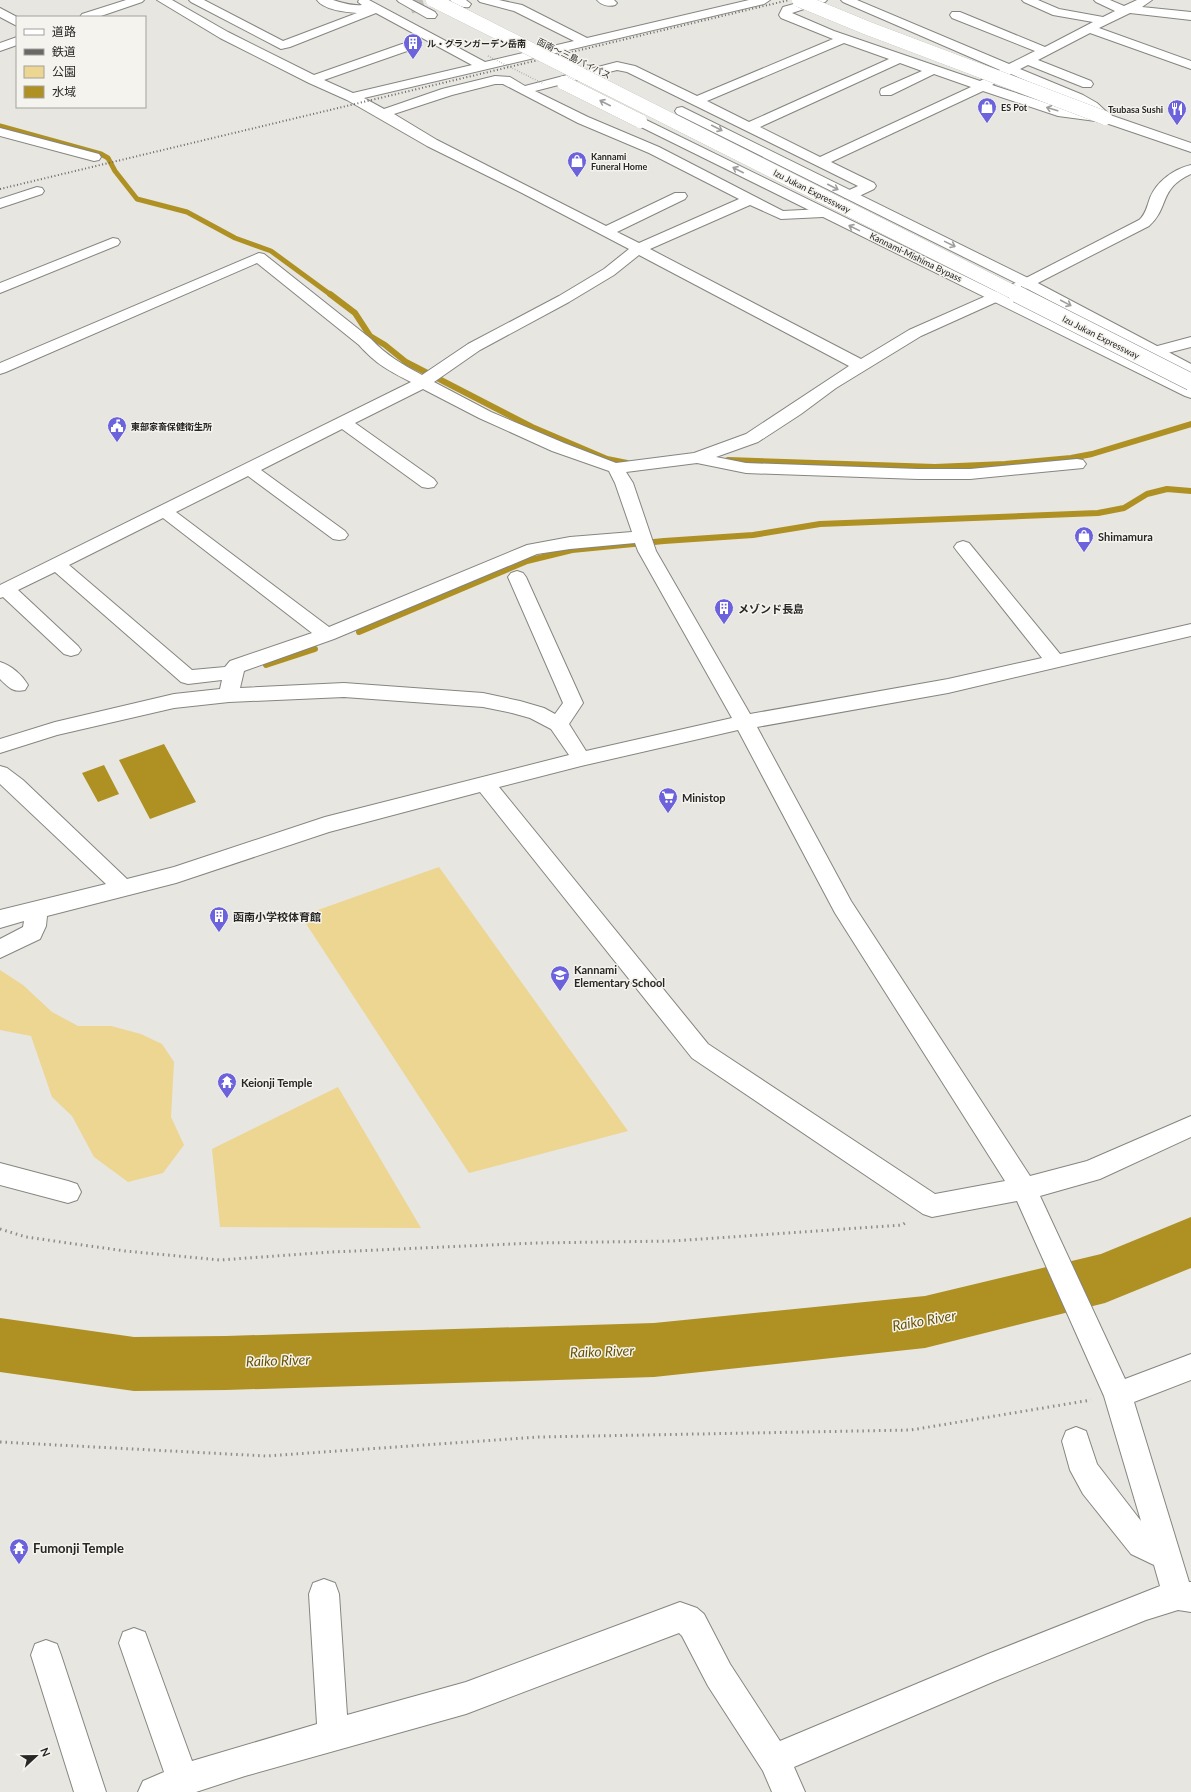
<svg xmlns="http://www.w3.org/2000/svg" width="1191" height="1792" viewBox="0 0 1191 1792" font-family="Lato,'Noto Sans JP',sans-serif">
<rect width="100%" height="100%" fill="#e7e6e1"/>
<path fill="#ecd692" d="M439,867L628,1131L469,1173L301,916Z
M0,970L23,985L52,1012L78,1026H111L141,1034L162,1044L174,1062L171,1117L184,1145L163,1173L128,1182L94,1157L72,1116L52,1097L31,1036L0,1030Z
M338,1087L421,1228L220,1227L212,1149Z"/>
<path fill="#ae9023" d="M164,744L196,802L150,819L119,760Z
M104,765L119,794L98,802L82,773Z"/>
<g fill="none" stroke-linecap="round" stroke-linejoin="round">
<path stroke="#ae9023" stroke-width="5" d="M0,126L101,154L108,158L115,171L137,199L187,212L235,238L271,251L331,295"/>
<path stroke="#ae9023" stroke-width="6" d="M330,294L355,313L370,336L385,345L406,362L532,427L607,459L627,463
M728,460L935,467L1005,464L1071,458L1092,454L1191,424
M359,632L527,561L572,550L664,541L753,535L820,524L1098,513L1124,508L1147,494L1167,489L1191,491
M266,665L315,649"/>
<path fill="#ae9023" fill-rule="evenodd" d="M1191,1217V1268L1105,1303L925,1348L654,1377L226,1390L134,1391L0,1372V1318L134,1337L226,1336L654,1323L925,1296L1101,1254Z"/>
<path stroke="#c1c0bc" stroke-width="14" stroke-dasharray="14 6" stroke-linecap="butt" d="M410,7L429,0"/>
<g stroke="#868580" stroke-width="2">
<path id="minor" d="M126,0H144L142,2L98,17H80L82,14Z
M157,0H172L228,32L314,75L402,44H410L412,47L410,50L324,80L353,93L472,65L376,13L290,47L281,49L191,2L189,0H204L283,41L357,13C345,12 324,10 317,0C322,0 328,0 333,0C343,3 351,6 362,5L358,2L359,0H369L485,62L574,41L514,11L480,2L478,0H499L522,5L587,38L749,0H770L764,4L364,98L384,109L442,89L495,76L510,77L525,86L617,62L635,66L697,96L833,39L781,18L779,15L783,7L808,0H827L825,2L792,13L834,31L980,81L1000,70L843,2L841,0H857L1009,64L1035,51L952,18L950,15L952,12H960L1045,47L1093,22L1053,15L1024,2L1022,0H1038L1059,9L1103,17L1115,11L1096,2L1094,0H1110L1124,6L1137,0H1152L1142,7L1191,12V20L1130,13L1099,28L1191,61V69L1090,33L1038,60L1091,81L1093,84L1091,87H1083L1028,65L1020,69L1083,95L1097,103L1110,115L1191,143V152L1103,122L1058,116L983,91L831,162L874,183L876,186L874,189L855,198H845L843,195L845,192L858,186L627,72L617,70L535,91L588,117L659,147L783,211L823,209L828,210L830,213L828,216L823,217L781,219L750,205L650,249L861,359L909,330L1022,280L1139,220C1146,214 1147,206 1150,198C1157,181 1174,169 1191,165V174C1158,189 1170,207 1149,226L1032,286L921,336L836,388L801,414L758,442L716,457L746,463L918,469H970L1077,459L1083,460L1086,464L1083,468L970,479H918L746,473L697,463L626,472L633,483L656,551L750,714L948,679L1042,658L957,551L954,547L957,543L963,541L969,543L1060,654L1191,624V636L948,693L757,727L851,901L1030,1176L1087,1161L1191,1116V1137L1100,1179L1040,1196L1125,1379L1191,1354V1380L1134,1402L1189,1582H1191V1612L1178,1610L1146,1620L995,1681L794,1767L805,1792H772L763,1771L708,1686L682,1636L679,1633L466,1714L245,1776L196,1792H138L143,1781L164,1772L119,1643L123,1632L134,1628L145,1632L192,1761L317,1724L309,1594L313,1583L324,1579L335,1583L339,1594L347,1715L466,1682L680,1602L697,1608L704,1614L730,1664L780,1741L988,1654L1160,1586L1154,1565L1131,1554L1083,1494L1070,1470L1062,1441L1066,1431L1076,1427L1086,1431L1097,1464L1141,1521L1104,1396L1017,1201L932,1217L923,1214L692,1058L480,792L329,832L176,883L47,916L46,926L40,939L0,958V939L23,927L24,921L0,928V910L106,884L0,784V766L7,768L23,780L127,879L174,867L325,817L569,755L551,729L530,718L512,713L483,707L344,697L229,702L174,708L57,735L0,753V739L55,722L174,694L220,689L222,680L188,684L181,682L55,572L18,590L78,646L81,650L78,654L71,656L64,654L3,597L0,598V585L411,382C389,371 376,364 359,345L257,263L6,372L0,374V363L259,253L264,254L371,339C387,356 402,364 422,375L468,344L559,296L604,269L629,249L522,193L427,146L347,100L309,83L220,38ZM844,43L889,59L749,122L707,101ZM900,63L922,71L881,89L880,92L881,95H891L934,74L971,87L820,157L760,127ZM1011,74L1073,101L1091,112L1065,109L992,85ZM495,84H503L578,123L649,153L739,199L639,243L617,232L685,199L687,196L685,193H675L606,226L437,140L394,114L452,95ZM639,255L849,366L746,434L694,453L616,463L564,443L491,412L434,382L480,350L569,302L614,275ZM423,389L479,418L552,451L609,471L615,483L632,532L570,537L527,545L329,627L176,512L248,476L333,539L339,540L345,539L348,535L345,531L261,470L342,429L422,487L428,488L434,487L437,483L434,479L355,423ZM163,518L312,633L230,661L225,667L192,670L69,565ZM635,543L638,551L732,718L586,751L569,724L583,703L526,577L523,573L517,571L511,573L508,577L563,703L555,714L544,708L520,701L483,693L344,683L240,688L244,671L334,639L537,554L570,549ZM738,730L835,913L1005,1181L935,1194L708,1044L499,787L581,766Z
M597,0H614L617,3L615,5C609,7 601,5 597,0Z
M0,8L17,17V26L0,17Z
M17,37V45L0,51V43Z
M0,128L99,154L101,157L99,160L94,161L0,136Z
M37,187L42,188L44,191L42,194L0,208V199Z
M113,238L118,239L120,242L118,245L0,293V283Z
M1191,337V347L1156,356L1150,354L1148,351L1150,348Z
M0,662C11,665 22,675 28,685L25,690C13,693 8,687 0,679Z
M0,1163L68,1181L77,1184L81,1192L77,1200L68,1203L0,1185Z
M46,1640L57,1644L61,1655L106,1792H74L31,1655L35,1644Z"/>
</g>
<g stroke="#868580" stroke-width="2">
<path id="highway" d="M397,0H412L435,12L437,15L435,18H427L399,2Z
M450,0H466L471,4L469,7C463,8 454,5 450,0Z
M682,107L1032,280L1191,364V375L1185,373L1022,286L677,114L675,111L677,108Z
M640,117L1191,387V398L1185,396L635,124L633,121L635,118Z"/>
</g>
<path stroke="#8e8d8a" stroke-width="3" stroke-dasharray="1.5 4" stroke-linecap="butt" d="M0,1229L26,1237L125,1251L220,1260L331,1252L535,1243L673,1241L902,1225L908,1221
M0,1442L266,1456L539,1437L911,1430L1091,1400"/>
<use href="#minor" fill="#fff" fill-rule="evenodd"/>
<use href="#highway" fill="#fff" fill-rule="evenodd"/>
<path stroke="#696865" stroke-width="2" stroke-dasharray="1 2.5" stroke-linecap="butt" d="M0,189L789,0"/>
<g stroke="#868580" stroke-width="14" stroke-linecap="butt">
<path id="minor-bridge" d="M799,0L867,28L1105,118"/>
</g>
<g stroke="#868580" stroke-width="14" stroke-linecap="butt">
<path id="highway-bridge-far1" d="M433,0L1019,295
M564,83L640,121"/>
</g>
<g stroke="#868580" stroke-width="18" stroke-linecap="butt">
<path id="highway-bridge" d="M1017,294L1191,382"/>
</g>
<path stroke="#8e8d8a" stroke-width="1.5" stroke-dasharray="0.5 2" stroke-linecap="butt" d="M488,56L544,84"/>
<use href="#minor-bridge" stroke="#fff" stroke-width="14"/>
<use href="#highway-bridge-far1" stroke="#fff" stroke-width="14"/>
<use href="#highway-bridge" stroke="#fff" stroke-width="17"/>
</g>
<defs><path id="oneway-shaft" d="M-6 0H5M1.5-3L5.5 0L1.5 3" fill="none" stroke-width="1.6" stroke-linecap="round" stroke-linejoin="round"/></defs>
<g stroke="#9e9e9d">
<use href="#oneway-shaft" transform="translate(605 103) rotate(-153)"/>
<use href="#oneway-shaft" transform="translate(1052 109) rotate(-163)"/>
<use href="#oneway-shaft" transform="translate(717 128) rotate(27)"/>
<use href="#oneway-shaft" transform="translate(738 170) rotate(-153)"/>
<use href="#oneway-shaft" transform="translate(833 187) rotate(27)"/>
<use href="#oneway-shaft" transform="translate(854 228) rotate(-154)"/>
<use href="#oneway-shaft" transform="translate(950 244) rotate(26)"/>
<use href="#oneway-shaft" transform="translate(1066 303) rotate(28)"/>
</g>
<defs>
<g id="building-pin" transform="scale(1)"><path d="M0 17L-7.5 6A9.5 9.5 0 1 1 7.5 6Z" fill="#6b62dc" stroke="#f5f3ee"/><path d="M-4-6H4V6H1V3H-1V6H-4ZM-2.5-4.3h1.7v1.8h-1.7ZM.8-4.3h1.7v1.8H.8ZM-2.5-1h1.7V.8h-1.7ZM.8-1h1.7V.8H.8Z" fill="#fff"/></g>
<g id="shop-pin" transform="scale(1)"><path d="M0 17L-7.5 6A9.5 9.5 0 1 1 7.5 6Z" fill="#6b62dc" stroke="#f5f3ee"/><path d="M-5-2.5h2.3a2.7 3.5 0 0 1 5.4 0H5L5.5 6h-11ZM-1.5-2.5h3a1.5 2.3 0 0 0-3 0Z" fill="#fff"/></g>
<g id="restaurant-pin" transform="scale(1)"><path d="M0 17L-7.5 6A9.5 9.5 0 1 1 7.5 6Z" fill="#6b62dc" stroke="#f5f3ee"/><path d="M-5-6h1v4h1v-4h1v4h1v-4h1v5L-1.5 .5V6h-2V.5L-5-1ZM5-6V6H3V1.5H1.5Q1.5-4 5-6Z" fill="#fff"/></g>
<g id="civic-pin" transform="scale(1)"><path d="M0 17L-7.5 6A9.5 9.5 0 1 1 7.5 6Z" fill="#6b62dc" stroke="#f5f3ee"/><path d="M-.6-6.5H3V-4.5H.6V-3L4-1V1h2V6H-6V1h2V-1L-.6-3ZM-1.2 2.5V6h2.4V2.5Z" fill="#fff"/></g>
<g id="supermarket-pin" transform="scale(1)"><path d="M0 17L-7.5 6A9.5 9.5 0 1 1 7.5 6Z" fill="#6b62dc" stroke="#f5f3ee"/><path d="M-6-5.5h2.5l.6 2H6L4.5 2H-2.5L-4.4-4H-6ZM-1.5 3.2a1.3 1.3 0 1 0 .1 0ZM3 3.2a1.3 1.3 0 1 0 .1 0Z" fill="#fff"/></g>
<g id="school-pin" transform="scale(1)"><path d="M0 17L-7.5 6A9.5 9.5 0 1 1 7.5 6Z" fill="#6b62dc" stroke="#f5f3ee"/><path d="M0-5L7-2L0 1L-7-2ZM-4 1L0 2.5L4 1V4Q0 6-4 4Z" fill="#fff"/></g>
<g id="temple-pin" transform="scale(1)"><path d="M0 17L-7.5 6A9.5 9.5 0 1 1 7.5 6Z" fill="#6b62dc" stroke="#f5f3ee"/><path d="M0-6L5-2H3V0L6.5 2.5H4V6H1.5V3h-3V6H-4V2.5H-6.5L-3 0V-2H-5Z" fill="#fff"/></g>
</defs>
<g fill-rule="evenodd">
<use href="#building-pin" x="413" y="43"/>
<use href="#shop-pin" x="987" y="107"/>
<use href="#restaurant-pin" x="1177" y="109"/>
<use href="#shop-pin" x="577" y="161"/>
<use href="#civic-pin" x="117" y="426"/>
<use href="#shop-pin" x="1084" y="536"/>
<use href="#building-pin" x="724" y="608"/>
<use href="#supermarket-pin" x="668" y="797"/>
<use href="#building-pin" x="219" y="916"/>
<use href="#school-pin" x="560" y="975"/>
<use href="#temple-pin" x="227" y="1082"/>
<use href="#temple-pin" x="19" y="1548"/>
</g>
<g text-anchor="middle" dominant-baseline="central" stroke-width="3" stroke-linejoin="round" paint-order="stroke">
<g font-size="9" font-weight="bold" fill="#282726" stroke="#f5f3ee" text-anchor="start">
<text x="427" y="43">ル・グランガーデン岳南</text>
<text x="1001" y="107">ES Pot</text>
<text x="1163" y="109" text-anchor="end">Tsubasa Sushi</text>
<text x="591" y="156">Kannami<tspan x="591" dy="10">Funeral Home</tspan></text>
<text x="131" y="426">東部家畜保健衛生所</text>
</g>
<g font-size="9" fill="#282726" stroke="#f5f3ee">
<text transform="translate(574 58) rotate(26)">函南～三島バイパス</text>
<text transform="translate(812 191) rotate(27)">Izu Jukan Expressway</text>
<text transform="translate(916 257) rotate(26)">Kannami-Mishima Bypass</text>
<text transform="translate(1101 337) rotate(27)">Izu Jukan Expressway</text>
</g>
<g font-size="11" font-weight="bold" fill="#282726" stroke="#f5f3ee" text-anchor="start">
<text x="1098" y="536">Shimamura</text>
<text x="738" y="608">メゾンド長島</text>
<text x="682" y="797">Ministop</text>
<text x="233" y="916">函南小学校体育館</text>
<text x="574" y="969">Kannami<tspan x="574" dy="13">Elementary School</tspan></text>
<text x="241" y="1082">Keionji Temple</text>
</g>
<g font-size="13" font-weight="bold" fill="#282726" stroke="#f5f3ee" text-anchor="start">
<text x="33" y="1548">Fumonji Temple</text>
</g>
<g font-size="14" font-style="italic" fill="#685300" stroke="#f5f3ee">
<text transform="translate(924 1320) rotate(-10)">Raiko River</text>
<text transform="translate(602 1351) rotate(-2)">Raiko River</text>
<text transform="translate(278 1360) rotate(-2)">Raiko River</text>
</g>
</g>
<rect x="16" y="16" width="130" height="92" fill="#f5f3ee" stroke="#a3a19e"/>
<rect x="24" y="29" width="20" height="6" fill="#ffffff" stroke="#a3a19e"/>
<text x="52" y="36" font-size="12" fill="#282726">道路</text>
<rect x="24" y="49" width="20" height="6" fill="#696865" stroke="#a3a19e"/>
<text x="52" y="56" font-size="12" fill="#282726">鉄道</text>
<rect x="24" y="66" width="20" height="12" fill="#ecd692" stroke="#a3a19e"/>
<text x="52" y="76" font-size="12" fill="#282726">公園</text>
<rect x="24" y="86" width="20" height="12" fill="#ae9023" stroke="#a3a19e"/>
<text x="52" y="96" font-size="12" fill="#282726">水域</text>
<g transform="translate(36 1756) rotate(68)" stroke="#f5f3ee" stroke-width="3" paint-order="stroke">
<path d="M0-3L7 15L0 10L-7 15Z" fill="#282726"/>
<text y="-6" font-size="11" font-weight="bold" text-anchor="middle" fill="#282726">N</text>
</g>
</svg>
